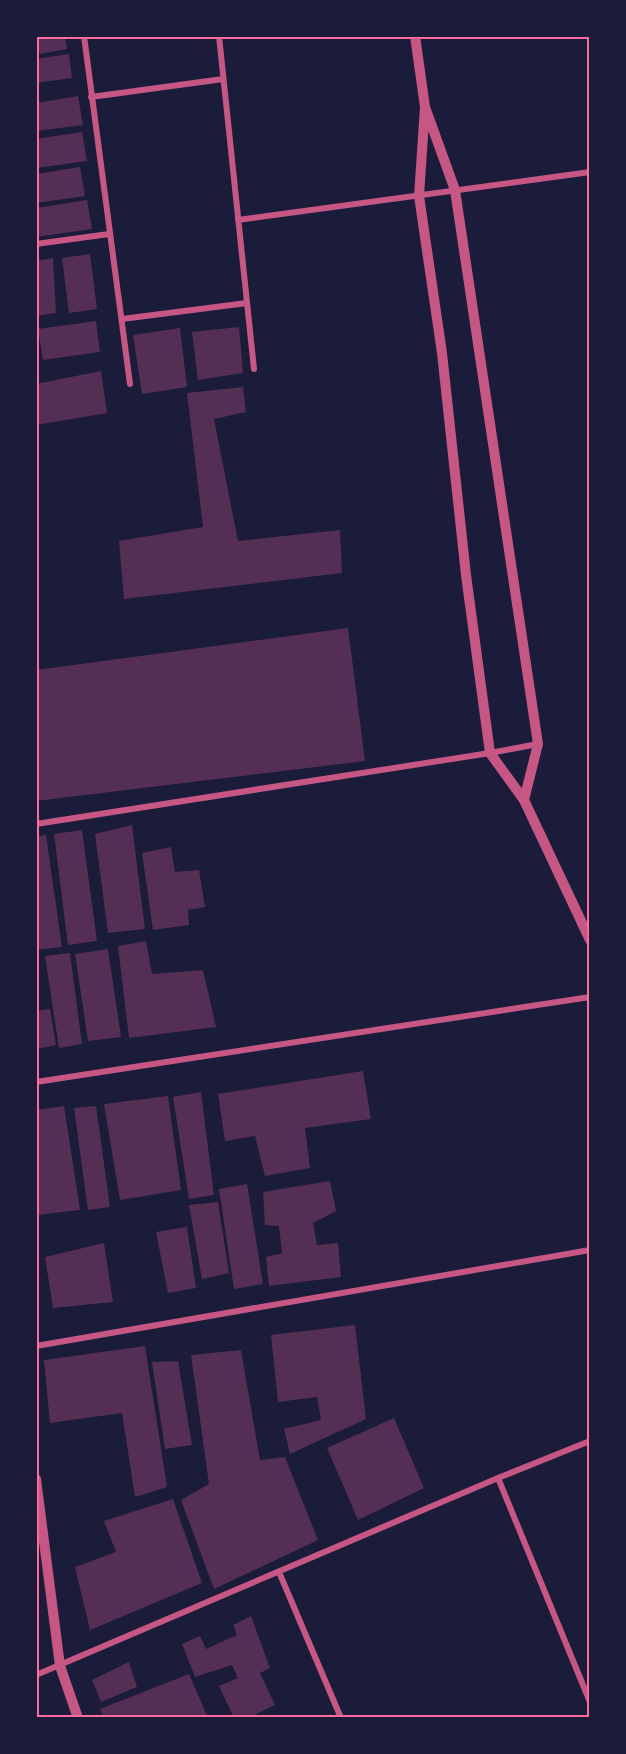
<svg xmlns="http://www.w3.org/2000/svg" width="626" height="1754" viewBox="0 0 626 1754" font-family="Mulish,sans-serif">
<rect width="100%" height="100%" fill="#1b1b3a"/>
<path fill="#542f53" d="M36,36H65L67,49L40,54Z
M69,54L72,78L36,83V59Z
M78,96L83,125L36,131V103Z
M82,132L87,161L36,168V139Z
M80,167L85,196L36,203V174Z
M87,200L92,229L36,237V208Z
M90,254L97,309L69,313L62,258Z
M53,258L56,313L36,316V261Z
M96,321L100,352L43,360L38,329Z
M239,327L243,373L198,380L192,332Z
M180,328L187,387L142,394L133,335Z
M101,371L107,413L36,425V384Z
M243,387L246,412L214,419L238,541L340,530L342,573L124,599L119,541L203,527L187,393Z
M348,628L365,761L36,801V670Z
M132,825L145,929L108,933L95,834Z
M82,830L97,941L68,945L54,834Z
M46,835L62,947L36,950V837Z
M171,847L175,872L199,870L205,907L188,910L189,925L153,930L142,853Z
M146,941L152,974L203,970L216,1027L129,1038L118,946Z
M108,949L121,1037L88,1041L75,954Z
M70,953L82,1044L59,1048L45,956Z
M50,1009L56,1045L36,1049V1011Z
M363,1071L371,1119L305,1128L310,1168L265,1176L255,1136L225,1141L218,1094Z
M201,1092L214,1195L189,1199L173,1097Z
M168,1096L181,1190L120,1200L104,1104Z
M64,1106L80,1210L36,1215V1110Z
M96,1106L110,1207L88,1210L74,1108Z
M330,1181L336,1211L313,1223L317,1245L338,1243L341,1277L269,1286L266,1257L282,1253L279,1226L265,1225L263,1192Z
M247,1184L263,1284L234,1289L219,1189Z
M218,1202L229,1273L202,1279L189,1205Z
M187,1227L196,1288L168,1293L156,1232Z
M104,1243L113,1302L53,1308L45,1257Z
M355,1325L366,1419L290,1454L284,1429L321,1420L317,1397L278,1402L271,1335Z
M145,1346L167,1487L135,1497L122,1413L50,1423L44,1360Z
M241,1350L260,1460L285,1457L318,1540L214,1589L181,1500L209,1484L191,1355Z
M178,1361L192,1445L165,1449L152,1362Z
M394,1418L424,1488L358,1520L327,1448Z
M173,1499L202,1583L90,1630L75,1567L116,1552L104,1521Z
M251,1616L270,1668L260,1673L275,1705L248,1718H234L219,1686L238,1678L232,1665L195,1677L182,1644L200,1636L206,1649L237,1635L233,1625Z
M129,1662L137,1687L101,1702L92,1680Z
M189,1674L208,1718H104L100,1709Z"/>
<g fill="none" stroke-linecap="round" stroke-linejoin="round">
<path stroke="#c65784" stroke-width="6" d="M84,36L130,384
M219,36L254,369
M91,97L223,79
M238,220L590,172
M36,244L109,234
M122,319L247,303
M36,824L490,753L538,744
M36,1082L590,997
M36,1346L590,1250
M498,1478L590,1702
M279,1572L341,1718
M36,1675L498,1478L590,1441"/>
<path stroke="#c65784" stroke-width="10" d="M415,36L425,107L455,190L538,744L524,800
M425,107L419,196L442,353L466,575L490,753L524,800L590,940
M36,1479L60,1666L78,1718"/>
</g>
<rect width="626" height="1754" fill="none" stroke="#1b1b3a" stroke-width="75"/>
<rect x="38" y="38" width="550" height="1678" fill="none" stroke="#ff6b9d" stroke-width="2"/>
</svg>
